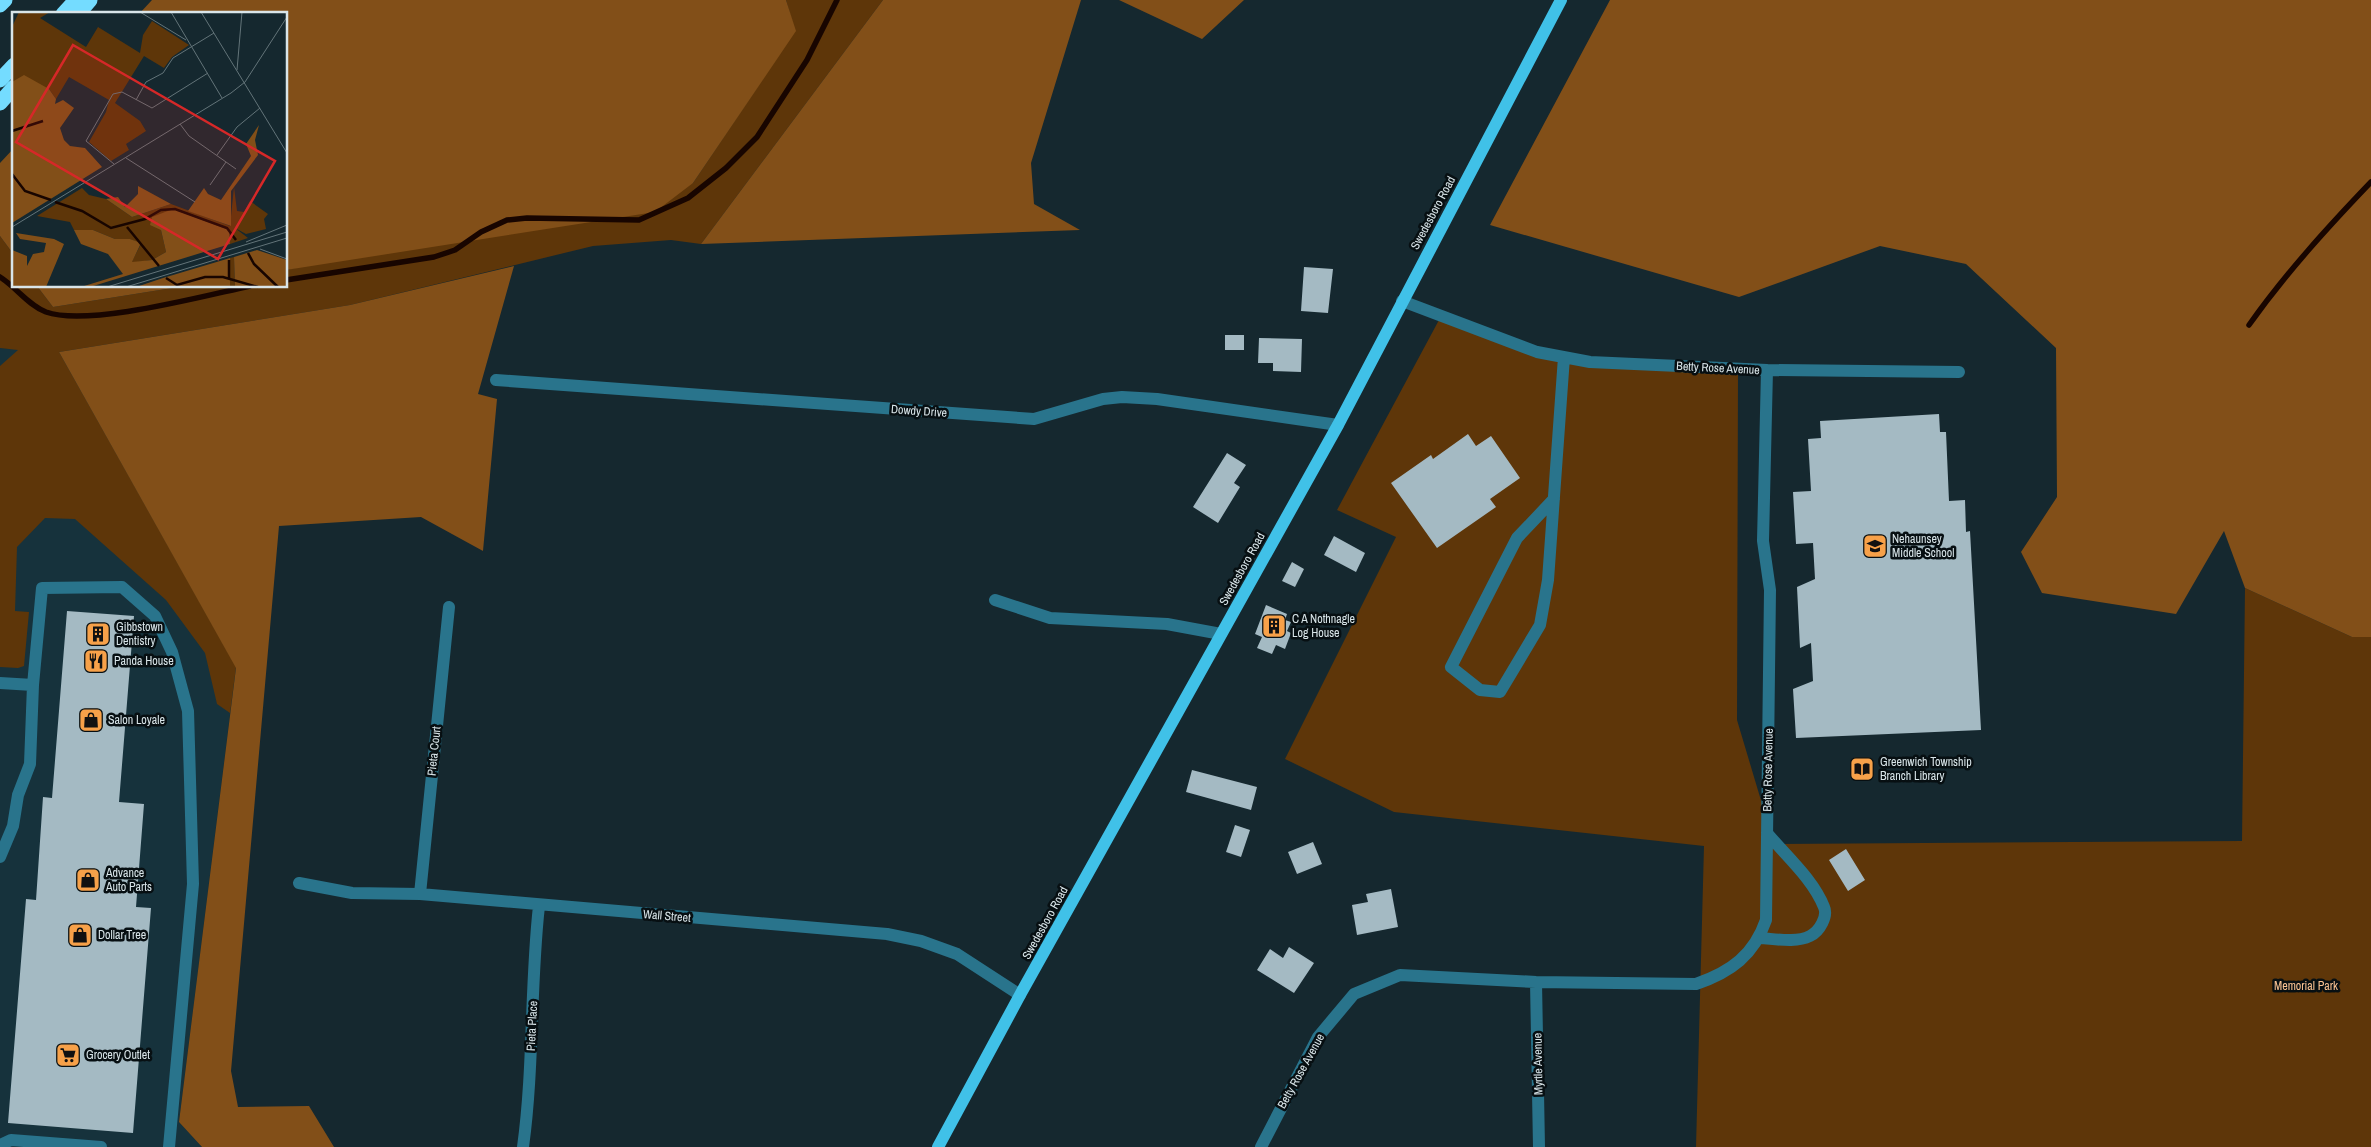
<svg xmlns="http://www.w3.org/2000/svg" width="2371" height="1147" viewBox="0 0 2371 1147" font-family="'Archivo Narrow',sans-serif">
<rect width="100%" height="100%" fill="#15282f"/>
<path fill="#16323c" d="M0,348L59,352L236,667L179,1122L202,1147H0Z"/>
<path fill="#5e3609" d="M786,0H883L701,244L671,240L593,246L350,305L59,352L236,667L230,713L217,704L205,653L166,600L75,519L45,518L17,547L15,611L29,612L24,666L18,668L0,667V366L18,350L0,348V236L14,255V286H37L53,307L185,286H286V270L693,183L795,31Z
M1439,320L1559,362L1738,374L1737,720L1774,844L2242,841L2245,588L2352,637H2371V1147H1696L1704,846L1394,812L1285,759L1396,537L1337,510Z"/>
<path fill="#824f18" d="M152,0H786L796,31L693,183L655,212L286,270V14H139Z
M883,0H1081L1031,163L1034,204L1080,230L701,244Z
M1119,0H1244L1202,39Z
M1610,0H2371V637H2352L2245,588L2224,531L2176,614L2042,593L2021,552L2057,497L2056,348L1966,264L1880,246L1739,297L1490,225Z
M14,148V255L0,236V163Z
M514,266L478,394L497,399L483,551L421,517L279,526L231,1071L238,1107L309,1106L334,1147H202L179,1122L236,668L59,352L350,305Z
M37,286H185L53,307Z"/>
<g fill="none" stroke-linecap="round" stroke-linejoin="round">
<path stroke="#180500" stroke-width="5.5" d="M0,277C16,287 28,305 46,312C88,327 203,296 250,286
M286,280L434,257L455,250L481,232L507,220L527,218L639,220L688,198L726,168L757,137L807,60L837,0
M2249,325C2286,273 2327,228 2371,182"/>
</g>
<path fill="#a4bac3" d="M1304,267L1333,269L1328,313L1301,311Z
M1225,335H1244V350H1225Z
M1259,338L1302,339L1301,372L1273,371V363H1258Z
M1939,414L1940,432H1946L1949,501L1965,500L1966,532L1970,531L1981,730L1796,738L1793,689L1813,681L1811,643L1800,648L1797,587L1815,579L1813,543L1796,544L1793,492L1811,491L1808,439L1821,438L1820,421Z
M1468,434L1476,446L1491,436L1520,478L1490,499L1496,507L1437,548L1391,483L1431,455L1433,459Z
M1227,453L1246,465L1234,483L1240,487L1218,523L1193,507Z
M1334,536L1365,553L1356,572L1324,555Z
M1292,562L1304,569L1295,587L1282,581Z
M1266,605L1287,614L1285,620L1291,622L1287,631L1291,633L1285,649L1276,645L1272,654L1257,648L1262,637L1255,634Z
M67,611L134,616L119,802L144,804L136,907L151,908L133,1133L8,1123L26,899L36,900L43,797L52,798Z
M1192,770L1257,787L1251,810L1186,792Z
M1235,825L1250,830L1241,857L1226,852Z
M1313,842L1322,864L1297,874L1288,852Z
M1846,849L1865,880L1848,891L1829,860Z
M1391,889L1398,927L1357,935L1352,905L1368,902L1366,894Z
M1289,947L1314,963L1294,993L1257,970L1270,949L1283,958Z"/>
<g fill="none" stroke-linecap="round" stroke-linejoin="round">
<path stroke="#29748c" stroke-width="12" d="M1767,370L1959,372
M496,380L1034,419L1103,399L1122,397L1157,399L1338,425
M1554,499L1517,538L1451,667L1480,690L1500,692L1540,625L1548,580L1564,357
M995,600L1050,618L1167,624L1221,634
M0,683L33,685L30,764L18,795L13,826L0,857
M33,685L42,588L122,587L155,616L172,652L188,711L193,884L169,1147
M299,883L352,893L420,894L887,934L921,941L957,954L1020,995
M420,894L449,607
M1760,938C1776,939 1796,943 1810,936C1820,931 1828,916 1824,907C1813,879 1786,856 1767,833
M1536,982L1539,1147
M0,1145L11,1140L101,1147
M523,1147C534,1067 530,986 539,906
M1261,1147L1318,1037L1354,994L1400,975L1536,982L1696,984C1731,972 1754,955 1766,920L1770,590L1763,541L1767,370L1590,362L1537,352L1402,301"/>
<path stroke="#40c1e8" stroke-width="12" d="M938,1147L1020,995L1338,425L1561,0"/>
<path stroke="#74dcff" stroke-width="15" d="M0,5L5,0
M63,14L76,0
M78,14L90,0
M0,80L14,65
M0,103L14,87"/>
</g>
<defs>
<g id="school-square" transform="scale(1.25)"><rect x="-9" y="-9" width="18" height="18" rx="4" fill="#f7a149" stroke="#070f12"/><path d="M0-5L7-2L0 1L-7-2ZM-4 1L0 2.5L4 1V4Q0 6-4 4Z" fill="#111"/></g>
<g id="building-square" transform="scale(1.25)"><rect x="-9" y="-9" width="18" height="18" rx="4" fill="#f7a149" stroke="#070f12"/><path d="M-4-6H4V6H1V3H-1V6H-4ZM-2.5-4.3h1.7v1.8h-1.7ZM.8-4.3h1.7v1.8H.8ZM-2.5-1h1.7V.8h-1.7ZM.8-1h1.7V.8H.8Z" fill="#111"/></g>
<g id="restaurant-square" transform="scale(1.25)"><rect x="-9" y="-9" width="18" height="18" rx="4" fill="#f7a149" stroke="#070f12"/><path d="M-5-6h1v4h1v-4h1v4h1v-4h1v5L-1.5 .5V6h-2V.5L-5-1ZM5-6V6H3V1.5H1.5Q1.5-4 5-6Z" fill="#111"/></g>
<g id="shop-square" transform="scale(1.25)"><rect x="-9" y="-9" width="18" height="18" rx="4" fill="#f7a149" stroke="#070f12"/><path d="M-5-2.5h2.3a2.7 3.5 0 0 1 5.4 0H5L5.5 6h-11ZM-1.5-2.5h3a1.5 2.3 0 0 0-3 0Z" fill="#111"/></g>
<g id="library-square" transform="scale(1.25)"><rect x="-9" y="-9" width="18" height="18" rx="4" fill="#f7a149" stroke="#070f12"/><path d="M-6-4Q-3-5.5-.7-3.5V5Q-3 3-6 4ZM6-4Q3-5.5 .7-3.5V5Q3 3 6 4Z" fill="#111"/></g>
<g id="supermarket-square" transform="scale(1.25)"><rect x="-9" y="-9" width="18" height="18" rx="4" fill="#f7a149" stroke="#070f12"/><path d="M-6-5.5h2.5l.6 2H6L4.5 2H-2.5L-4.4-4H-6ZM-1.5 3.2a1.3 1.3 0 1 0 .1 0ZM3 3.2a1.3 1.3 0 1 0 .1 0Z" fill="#111"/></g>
</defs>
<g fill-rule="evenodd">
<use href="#school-square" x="1875" y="546"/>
<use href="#building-square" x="1274" y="626"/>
<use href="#building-square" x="98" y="634"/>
<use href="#restaurant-square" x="96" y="661"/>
<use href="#shop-square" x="91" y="720"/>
<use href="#library-square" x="1862" y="769"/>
<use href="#shop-square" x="88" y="880"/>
<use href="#shop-square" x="80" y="935"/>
<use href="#supermarket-square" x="68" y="1055"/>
</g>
<g text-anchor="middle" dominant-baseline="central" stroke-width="5" stroke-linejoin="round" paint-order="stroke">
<g font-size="12" fill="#d9e5e9" stroke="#070f12">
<text transform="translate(1433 213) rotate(-62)">Swedesboro Road</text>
<text transform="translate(1718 368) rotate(3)">Betty Rose Avenue</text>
<text transform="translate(919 411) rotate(4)">Dowdy Drive</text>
<text transform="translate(1242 569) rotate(-61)">Swedesboro Road</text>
<text transform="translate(434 751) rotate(-84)">Pieta Court</text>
<text transform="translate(1768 770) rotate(-89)">Betty Rose Avenue</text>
<text transform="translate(667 916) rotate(5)">Wall Street</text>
<text transform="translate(1045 923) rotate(-61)">Swedesboro Road</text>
<text transform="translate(532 1026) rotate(-87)">Pieta Place</text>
<text transform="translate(1538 1064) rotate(-91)">Myrtle Avenue</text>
<text transform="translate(1301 1071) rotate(-61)">Betty Rose Avenue</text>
</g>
<g font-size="12" fill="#d9e5e9" stroke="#070f12" text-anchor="start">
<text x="1892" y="539">Nehaunsey<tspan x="1892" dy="14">Middle School</tspan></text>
<text x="1292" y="619">C A Nothnagle<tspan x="1292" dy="14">Log House</tspan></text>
<text x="116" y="627">Gibbstown<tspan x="116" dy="14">Dentistry</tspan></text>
<text x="114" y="661">Panda House</text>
<text x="108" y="720">Salon Loyale</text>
<text x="1880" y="762">Greenwich Township<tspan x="1880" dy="14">Branch Library</tspan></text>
<text x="106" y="873">Advance<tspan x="106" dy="14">Auto Parts</tspan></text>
<text x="98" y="935">Dollar Tree</text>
<text x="86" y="1055">Grocery Outlet</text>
</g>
<g font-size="12" fill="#fcc493" stroke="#070f12">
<text x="2306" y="986">Memorial Park</text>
</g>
</g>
<g transform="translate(12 12)">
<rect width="275" height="275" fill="#15282f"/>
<path d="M7,0H38L28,6L74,35L86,15L128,41L131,23L140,9L177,33L160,45L152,56L132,44L103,91L128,109L134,119L114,132L117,138L99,149L77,130L94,100L97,88L57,65L44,87L37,77L0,70V15ZM222,175L225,199L232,200L238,189L256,202L252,207L254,217L234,222L223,216L236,226L218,232L217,218H149L154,240L140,248L119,251L129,232L118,227H103L81,218H62L58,210L25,204L70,176L77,183L94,187L120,205L159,192L218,214ZM222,245L223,275H218V246Z" fill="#5e3609"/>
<path d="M12,63L37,77L44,87L43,92L51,88L62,96L48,116L52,128L58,134L73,136L90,155L0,211V70ZM247,113L243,128L246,143L219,179V214L176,199L192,176L196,182L209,188L239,144L234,132ZM126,174L159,192L120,205L94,187L106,185L113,195L126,182ZM161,197L217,218L218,232L78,275H69L111,262L96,242L69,232L62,218H81L103,227H118L129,231L120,250L140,248L154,240L149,218L138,213L140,205ZM4,221L42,227L52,232L34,275L0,274V238L15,244V254L21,242L32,240L34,231L8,227ZM245,238L275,248V275H223L222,245ZM218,246V275H124L151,266Z" fill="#824f18"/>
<path fill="none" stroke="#180500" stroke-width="2.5" d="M0,119L31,109M0,162L13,179L39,188M43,190L70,199L99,216L133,207L149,198L163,197L215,216L224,228M115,215L147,254M236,241L242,252L266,275M154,266L165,273L193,265H211L246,275M217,267V248"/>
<path fill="none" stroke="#637479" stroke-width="1" d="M128,0L174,28M159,0L210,86M189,0L275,141M225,58L230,0M124,88L134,70L151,61L161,46L202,21M168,112L177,124L224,157M205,143L225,115L248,96M114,146L183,190M102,152L74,129L101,82L110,80L140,96L196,61M198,173L214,150M0,215L219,81L233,70L275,5M234,230L275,213M248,237L275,247M95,275L275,220M114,275L275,226"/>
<path fill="#d62828" fill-opacity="0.15" stroke="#d62828" stroke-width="2.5" d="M61,33L263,149L206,247L4,130Z"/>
<rect width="275" height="275" fill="none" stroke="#d9e5e9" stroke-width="2.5"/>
</g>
</svg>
